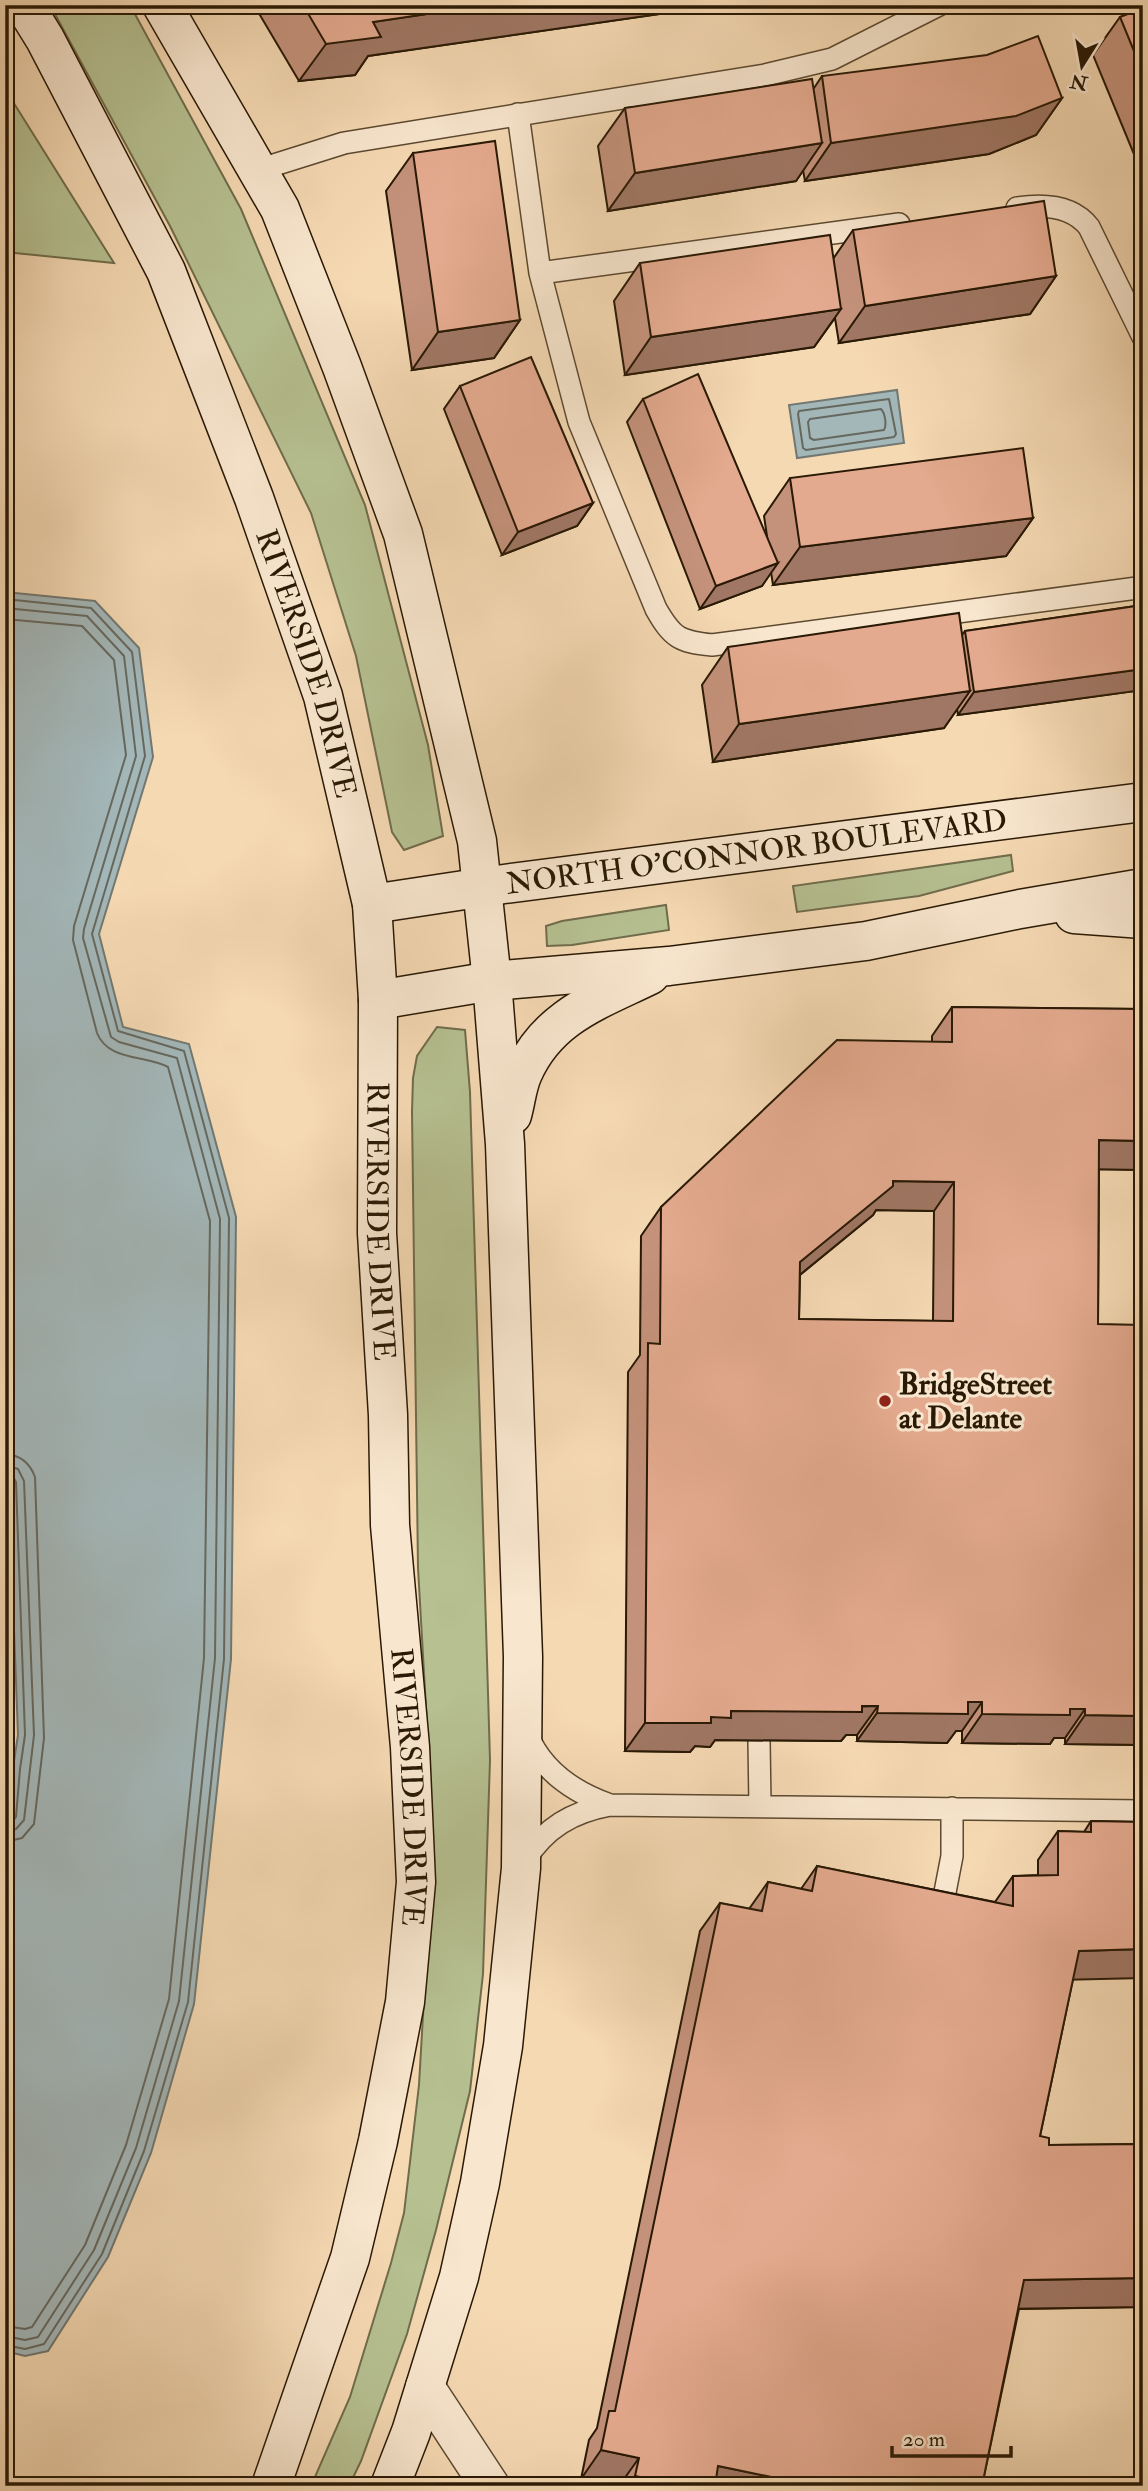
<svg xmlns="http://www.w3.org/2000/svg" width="1148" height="2491" viewBox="0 0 1148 2491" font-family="'IM FELL Double Pica',serif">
<rect width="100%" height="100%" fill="#f5d9b3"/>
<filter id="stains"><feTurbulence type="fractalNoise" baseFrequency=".00286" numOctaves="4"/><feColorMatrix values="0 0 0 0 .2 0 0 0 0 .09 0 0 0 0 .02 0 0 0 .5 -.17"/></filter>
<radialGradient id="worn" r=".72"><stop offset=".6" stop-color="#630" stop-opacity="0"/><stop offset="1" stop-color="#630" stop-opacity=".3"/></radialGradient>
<path fill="#b6c091" stroke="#706c4b" stroke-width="2" d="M50,5H130L241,209L365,505L428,745L443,836L404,850L392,832L356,656L311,513L170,226Z
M5,89L114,263L5,252Z
M1011,855L1013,871L919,896L797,912L793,886Z
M666,905L669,930L572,945L547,946L546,926L562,921Z
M437,1027L465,1030L470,1092L490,1760L483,1974L470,2091L436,2230L407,2334L361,2461L349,2486H311L350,2397L391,2263L404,2213L419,2085L429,1911L430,1778L418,1568L412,1112L413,1078L417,1056Z"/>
<path fill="#a3b7b9" stroke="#727871" stroke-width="2" d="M897,390L904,443L797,458L789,405Z
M5,592L95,601L139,648L153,757L99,934L123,1027L189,1044L236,1217L231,1659L194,2004L151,2153L108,2257L48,2351L25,2356L5,2351V1864L13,1768L18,1735L5,1390Z"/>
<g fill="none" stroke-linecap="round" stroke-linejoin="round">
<path stroke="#66685f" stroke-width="2" d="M889,399L896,434L894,437L806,450L803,448L798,414L799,411Z
M881,409C885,413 887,425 884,430L814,440L810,438L808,422L810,419Z
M5,599L91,608L132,652L145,756L92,934L118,1031L184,1051L229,1218L224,1659L188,2002L144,2151L102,2254L44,2344L25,2349L5,2345
M5,608L87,616L124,656L136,756L84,929L83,938L111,1037L119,1042L177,1058L220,1219L215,1658L179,2001L136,2148L94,2250L38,2337L25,2340L5,2336
M5,619L82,626L114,660L126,755L74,926L73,940L97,1033C108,1061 145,1055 168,1067L210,1221L204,1658L169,1999L126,2145L85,2245L32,2327L25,2329L5,2326
M5,1454C20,1455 30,1463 35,1477L44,1738L34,1824L22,1838L5,1842
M5,1465L18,1469L24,1481L34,1735L24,1820L16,1829L5,1832
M5,1474L12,1475L16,1482L25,1735L20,1769L16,1817L12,1822L5,1823"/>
<g stroke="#5c4930" stroke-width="24">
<path id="service" d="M518,114L540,273L579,422L656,609C672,637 679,642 712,645L1137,588L1143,585
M258,170L344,143L765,75L832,59L939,5
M1017,208C1043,204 1072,205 1089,227L1143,337
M540,273L899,224
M527,1734C542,1771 573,1792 610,1805
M759,1741L760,1806
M525,1860C545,1828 572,1812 610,1805L1143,1811
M940,1918L952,1856V1808"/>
</g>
<g stroke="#5c4930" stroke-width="41">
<path id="tertiary" d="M425,2387L490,2486"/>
</g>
<g stroke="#291905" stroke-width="41">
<g id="secondary">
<path id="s1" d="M24,5L45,39L166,271L254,498L323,696L372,904L378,1000L377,1233L388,1415L390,1525L410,1747L416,1882L405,2002L378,2141L350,2258L271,2486"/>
<path d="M162,5L280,209L342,367L403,534L477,841L492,981L505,1144L523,1657L521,1868L503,2046L480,2183L459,2277L411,2432L390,2486"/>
<path id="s2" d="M372,904L504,884L1143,802"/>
<path d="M1074,914L1143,919"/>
<path d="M378,1000L492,981L669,966L866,941L1020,909L1143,888"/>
<path d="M512,1115C516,1101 517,1086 523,1073C548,1016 599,1000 650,975"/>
</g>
</g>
<use href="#service" stroke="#f8e6ce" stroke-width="21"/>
<use href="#tertiary" stroke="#f8e6ce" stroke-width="38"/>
<use href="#secondary" stroke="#f8e6ce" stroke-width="38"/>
</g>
<path fill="#c4927b" stroke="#291905" stroke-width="2" fill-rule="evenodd" d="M254,5H722L368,56L355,75L299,81Z
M1143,8V176L1093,55L1120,17Z
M822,76L1062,98L1036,135L989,154L805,181L803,170L796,181L608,211L598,146L625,108L814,88Z
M413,153L520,320L494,358L412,370L386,191Z
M853,230L1056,276L1030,314L839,343L835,318L814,347L625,375L614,301L640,263L833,259Z
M460,386L593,503L577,526L502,555L444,409Z
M643,399L767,536L764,516L790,478L1033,518L1006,556L773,585L771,572L762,586L700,609L627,422Z
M1143,605V690L958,715L957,709L944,728L713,762L702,685L728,647L962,635L965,631Z
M952,1007L1143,1009V1170L1099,1169L1098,1324L1143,1745L1065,1744V1738H1054L1050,1744L962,1743V1731H956L947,1743L857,1741V1735H846L841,1741L715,1740L710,1747L695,1746L690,1752L625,1751L628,1372L640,1355L641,1236L661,1207L932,1042V1036ZM876,1210L934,1211L933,1321L799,1319L800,1275L873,1215Z
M1091,1821L1143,1822L1073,1979L1040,2136L1049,2145L1143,2144V2307L1019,2309L982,2486H614L581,2479L589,2440L597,2428L700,1931L720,1903L749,1909L768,1882L801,1889L817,1866L995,1902L1013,1876L1038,1875V1860L1058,1831L1084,1832Z"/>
<path fill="#a07764" stroke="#291905" stroke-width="2" d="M487,5H722L368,56L355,75L299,81L326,44L373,22Z
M1062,98L1036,135L989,154L805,181L831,143Z
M822,143L796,181L608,211L635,173Z
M1056,276L1030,314L839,343L865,306Z
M841,309L814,347L625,375L651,337Z
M520,320L494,358L412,370L438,332Z
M593,503L577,526L502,555L518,532Z
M1033,518L1006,556L773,585L800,547Z
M778,563L762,586L700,609L716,586Z
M1143,669V690L958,715L974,692Z
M970,691L944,728L713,762L739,724Z
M1099,1140L1143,1141V1170L1079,1169Z
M893,1181L954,1182L934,1211L876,1210L873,1215L780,1291L800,1262Z
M968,1702H982L962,1731H956L947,1743L857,1741L877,1713Z
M878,1706L857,1735H846L841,1741L715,1740L710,1747L695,1746L690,1752L625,1751L645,1723L711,1717L731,1711Z
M1070,1709H1085L1065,1738H1054L1050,1744L962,1743L982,1714Z
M1085,1715L1143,1716V1745L1065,1744Z
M1143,1949V1978L1059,1980L1079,1951Z
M1143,2278V2307L1004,2309L1024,2280Z
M601,2450L639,2458L619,2486L581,2479Z
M718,2466L815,2486H704Z
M635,2476L683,2486H628Z"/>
<path fill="#e4aa8f" stroke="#291905" stroke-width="2" fill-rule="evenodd" d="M303,5H487L373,22L381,37L326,44Z
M1143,8V73L1120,17Z
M1038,36L1062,98L1016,116L831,143L822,76L987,55Z
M812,79L822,143L635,173L625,108Z
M495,141L520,320L438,332L413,153Z
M1044,201L1056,276L865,306L853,230Z
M830,235L841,309L651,337L640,263Z
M531,357L593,503L518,532L460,386Z
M698,374L778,563L716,586L643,399Z
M1023,448L1033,518L800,547L790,478Z
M1143,605V669L974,692L965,631Z
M959,613L970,691L739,724L728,647Z
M952,1007L1143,1009V1141L1099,1140L1098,1324L1143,1325V1716L1085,1715V1709H1070V1715L982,1714V1702H968V1714L877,1713L878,1706H862V1712L731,1711V1718L711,1717V1723H645L648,1343L660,1344L661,1207L837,1040L952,1042ZM893,1181L954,1182L953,1321L799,1319L800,1262L893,1186Z
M1091,1821L1143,1822V1949L1079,1951L1040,2136L1049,2138V2145L1143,2144V2278L1024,2280L982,2486H815L718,2466L715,2486H683L635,2476L639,2458L601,2450L609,2411H615L720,1903L762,1911L768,1882L812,1891L817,1866L1013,1906V1876L1058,1875V1831L1091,1832Z"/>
<circle fill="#8f2418" stroke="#f8e6ce" stroke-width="2.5" cx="885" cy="1401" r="7"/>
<g text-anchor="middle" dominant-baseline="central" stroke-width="6" stroke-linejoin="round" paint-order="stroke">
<g font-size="30" fill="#291905" stroke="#f8e6ce">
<text stroke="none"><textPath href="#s1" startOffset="719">RIVERSIDE DRIVE</textPath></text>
<text stroke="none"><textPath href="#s2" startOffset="388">NORTH O'CONNOR BOULEVARD</textPath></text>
<text stroke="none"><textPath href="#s1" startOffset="1286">RIVERSIDE DRIVE</textPath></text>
<text stroke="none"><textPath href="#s1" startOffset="1853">RIVERSIDE DRIVE</textPath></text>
</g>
<g font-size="30" font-weight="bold" fill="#291905" stroke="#f8e6ce" text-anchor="start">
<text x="899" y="1384">BridgeStreet<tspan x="899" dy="34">at Delante</tspan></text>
</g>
</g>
<rect width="1148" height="2491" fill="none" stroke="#f5d9b3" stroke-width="28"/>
<rect x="7" y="7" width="1134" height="2477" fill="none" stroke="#291905" stroke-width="3.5"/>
<rect x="14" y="14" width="1120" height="2463" fill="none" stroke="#291905" stroke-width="2"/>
<g transform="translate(1082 66) rotate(191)" stroke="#f8e6ce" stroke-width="5" paint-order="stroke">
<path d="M0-5L12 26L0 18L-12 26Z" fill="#291905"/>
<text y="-10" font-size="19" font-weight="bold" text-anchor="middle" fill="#291905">N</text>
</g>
<path d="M892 2446v10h119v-10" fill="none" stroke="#291905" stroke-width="3.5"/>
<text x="903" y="2446" font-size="21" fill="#291905" stroke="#f8e6ce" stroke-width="5" paint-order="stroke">20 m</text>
<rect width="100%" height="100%" filter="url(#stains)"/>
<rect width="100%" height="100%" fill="url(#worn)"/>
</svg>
